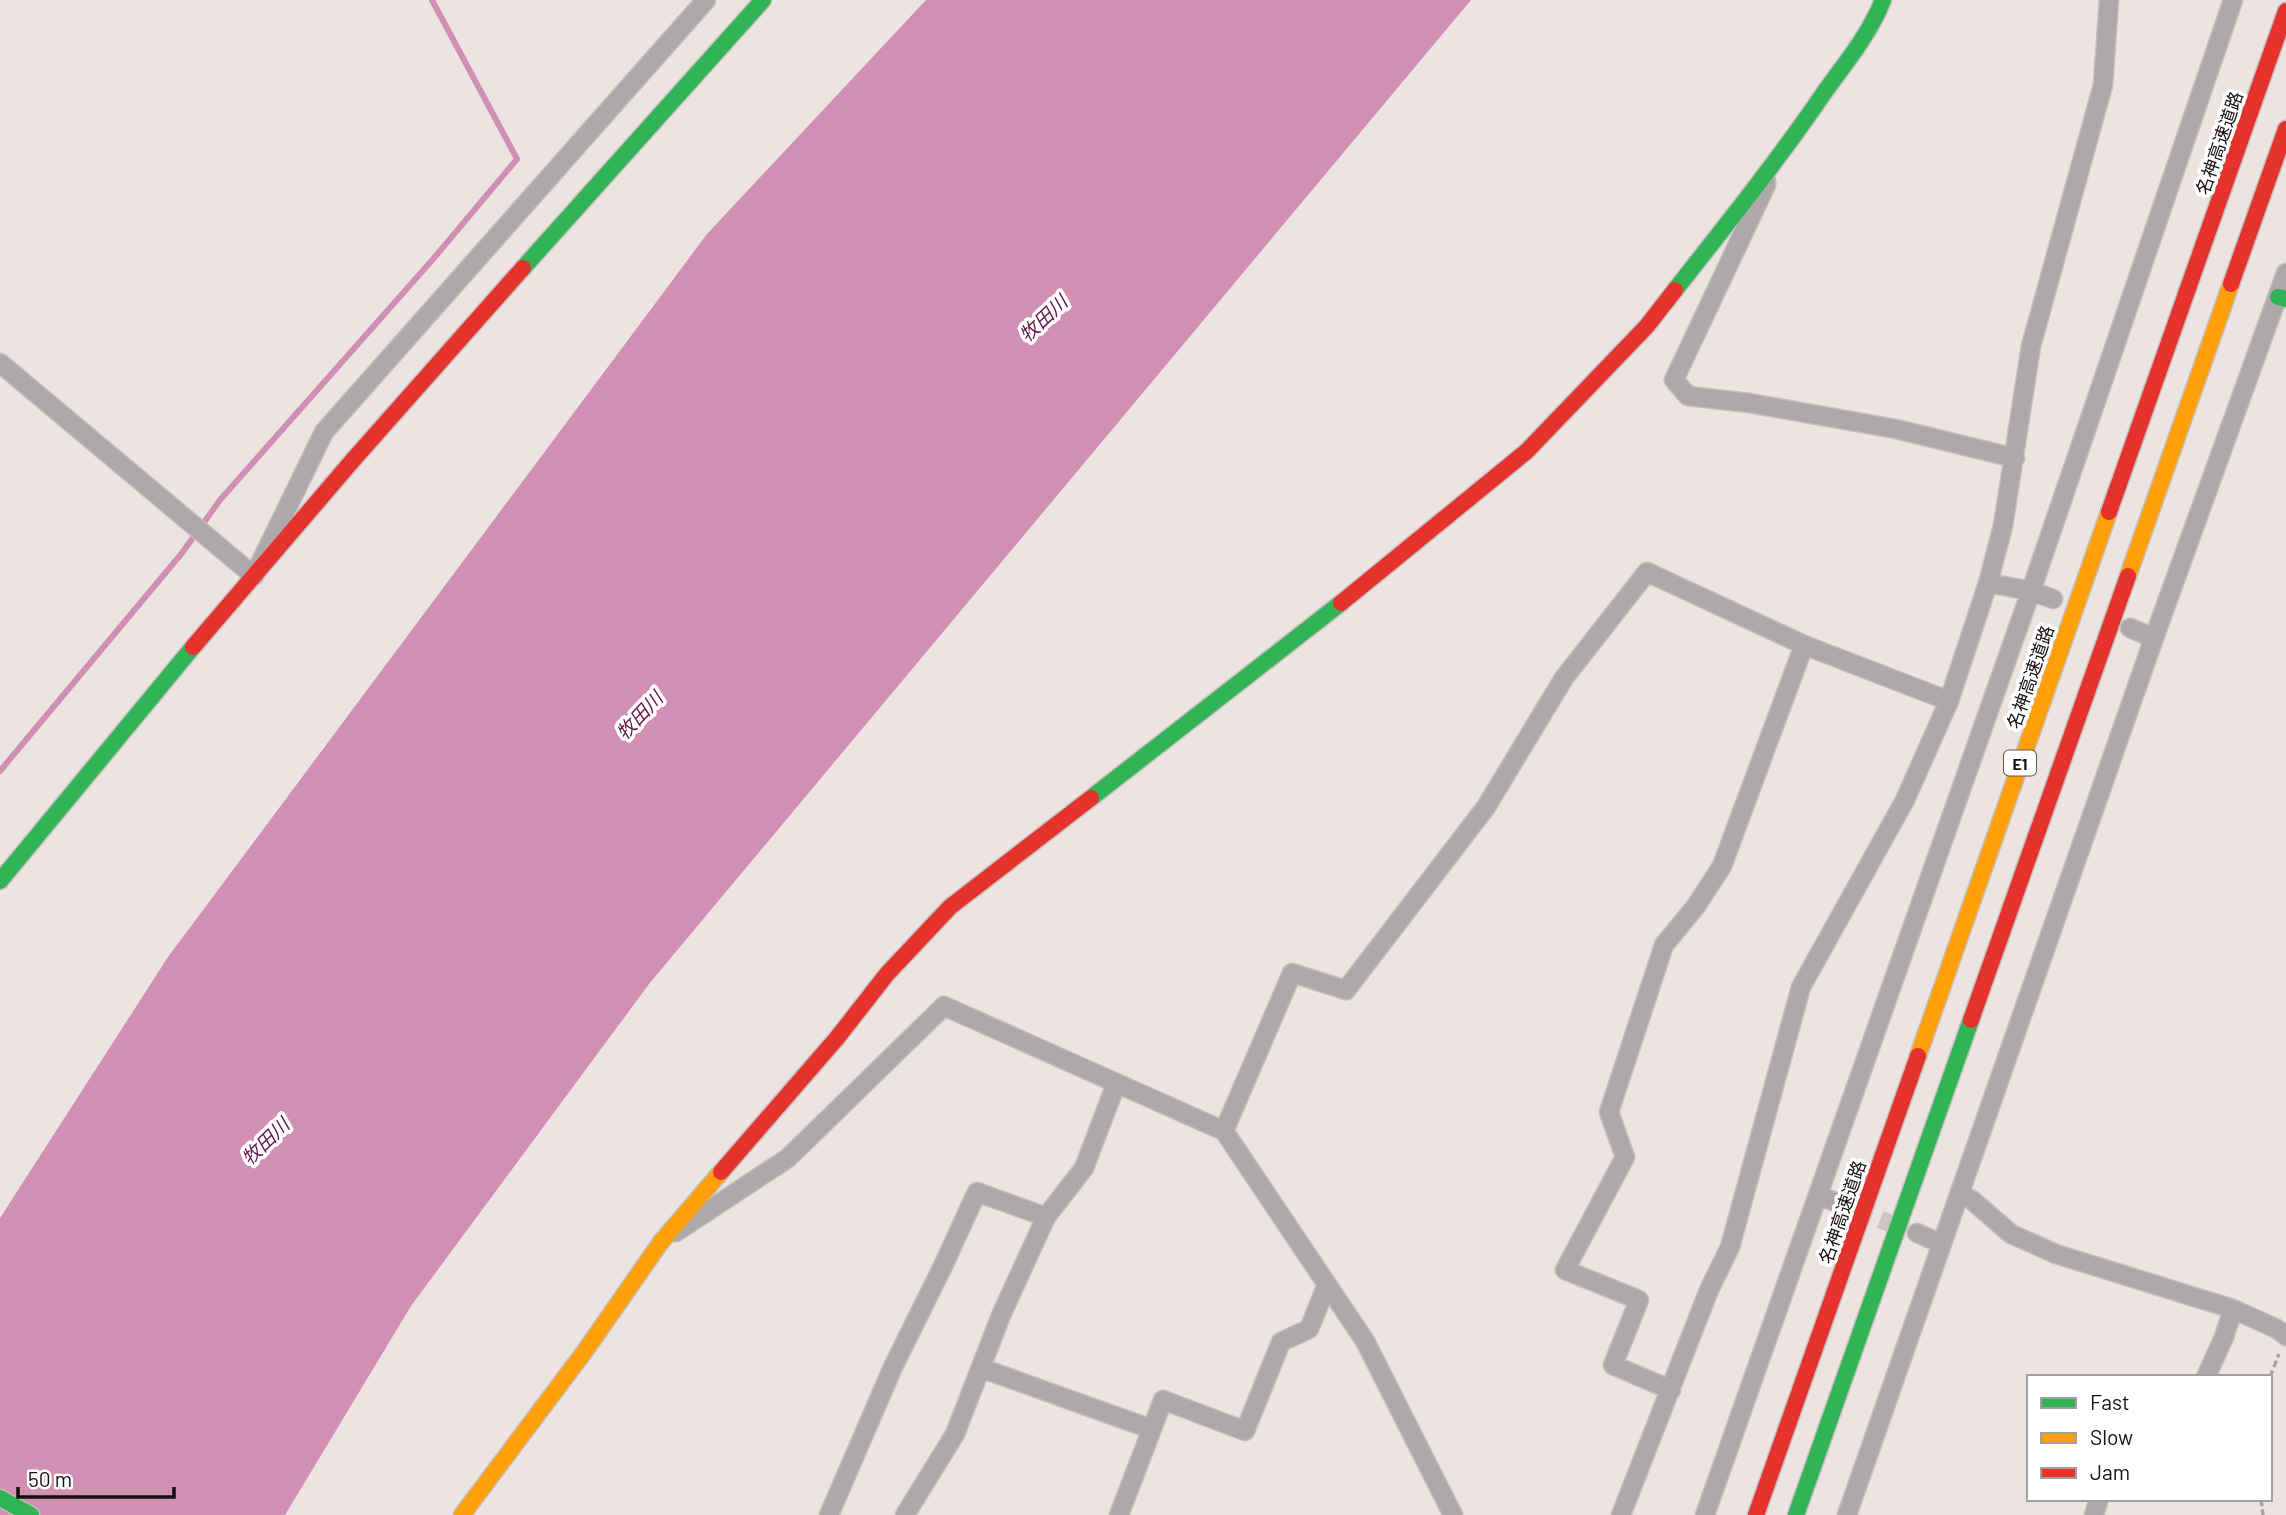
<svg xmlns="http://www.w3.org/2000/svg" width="2286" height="1515" viewBox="0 0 2286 1515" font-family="Barlow,'Noto Sans JP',sans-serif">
<rect width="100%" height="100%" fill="#ece4e1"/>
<path fill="#d08fb3" d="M926,0H1471L649,984L411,1306L285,1515H0V1218L168,957L707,234Z"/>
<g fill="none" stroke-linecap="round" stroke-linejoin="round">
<path stroke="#d08fb3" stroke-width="6" d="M0,771L182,553L220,500L434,258L517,159L432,0"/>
<path stroke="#ccc4c1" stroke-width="18" stroke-dasharray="18 9" stroke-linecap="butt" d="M1855,1210L1907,1230"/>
<g stroke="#c4bfbc" stroke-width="21">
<path id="street" d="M1766,181V185L1674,380L1688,396L1749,403L1896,429L2015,458
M0,363L254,576L324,432L706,0
M1988,583L2031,591L2053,599
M2130,628L2154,638
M1224,1131L1292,973L1346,990L1486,807L1564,678L1647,572L1804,645L1949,701
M1960,1193L1972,1200L2011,1234L2056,1254L2233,1309L2277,1329L2286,1336
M1818,1195L1843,1205
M676,1232L788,1158L944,1006L1224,1131L1365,1341L1453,1515
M1917,1233L1942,1244
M981,1368L1151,1429
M2206,1377L2224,1337L2233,1309
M1671,1390L1613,1365L1639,1300L1565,1270L1625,1157L1609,1112L1664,945L1696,906L1722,866L1804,645
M829,1515L893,1367L943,1266L977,1192L1046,1217
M905,1515L955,1434L1002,1313L1046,1217L1084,1168L1116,1084
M1119,1515L1163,1400L1245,1431L1281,1342L1309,1329L1327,1285
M1621,1515L1709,1290L1730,1247L1801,987L1905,800L1949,701L1988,583L2003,526L2031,346L2103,85L2109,0
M1705,1515L2031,591L2233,0
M1847,1515L2154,638L2286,273
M2094,1515L2099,1499"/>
</g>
<g stroke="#c4bfbc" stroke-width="19">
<path id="fast" d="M523,268L763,0
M1675,290C1727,224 1779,159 1826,90C1847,61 1870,33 1883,0
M2278,297L2286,299
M1091,798L1341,603
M0,881L193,647
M0,1498L31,1515
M1796,1515L1971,1020"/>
</g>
<g stroke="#c4bfbc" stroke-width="19">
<path id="slow" d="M2128,576L2231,284
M1918,1056L2109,512
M462,1515L585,1351L661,1242L721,1172"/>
</g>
<g stroke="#c4bfbc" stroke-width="19">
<path id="jam" d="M2231,284L2286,129
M2109,512L2286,11
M1341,603L1527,451L1647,326L1675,290
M193,647L353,460L523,268
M1971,1020L2128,576
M721,1172L837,1038L887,974L950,907L1091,798
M1756,1515L1918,1056"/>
</g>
<path stroke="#a7a3a2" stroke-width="3.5" stroke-dasharray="7 3.5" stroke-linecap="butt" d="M2270,1377L2279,1354
M2261,1499L2263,1515"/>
<use href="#street" stroke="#ada9aa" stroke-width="18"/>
<use href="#fast" stroke="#30b455" stroke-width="16"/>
<use href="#slow" stroke="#ff9f0a" stroke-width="16"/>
<use href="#jam" stroke="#e5322d" stroke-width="16"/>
</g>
<g text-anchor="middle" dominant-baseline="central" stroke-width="7" stroke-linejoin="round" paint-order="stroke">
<rect fill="#fff" stroke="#5b5856" stroke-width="2" x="2004" y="750.5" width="32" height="25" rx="5"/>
<g font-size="16" font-weight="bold" fill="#15100e">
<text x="2020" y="763">E1</text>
</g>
<g font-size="18" fill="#15100e" stroke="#fff">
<text transform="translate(2219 143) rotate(-71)">名神高速道路</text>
<text transform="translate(2030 677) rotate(-71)">名神高速道路</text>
<text transform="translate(1842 1212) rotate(-71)">名神高速道路</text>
</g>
<g font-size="19" font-style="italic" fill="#641349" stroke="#fff">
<text transform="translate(1043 318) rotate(-43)">牧田川</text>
<text transform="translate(639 715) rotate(-47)">牧田川</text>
<text transform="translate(265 1141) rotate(-44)">牧田川</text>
</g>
</g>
<rect x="2027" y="1375" width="245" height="126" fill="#ffffff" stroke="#a19f9f" stroke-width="2"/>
<rect x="2041" y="1398" width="35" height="10" fill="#30b455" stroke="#a19f9f" stroke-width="2"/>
<text x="2090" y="1410" font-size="21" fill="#15100e">Fast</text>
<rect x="2041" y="1433" width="35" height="10" fill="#ff9f0a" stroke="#a19f9f" stroke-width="2"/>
<text x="2090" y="1445" font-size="21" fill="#15100e">Slow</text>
<rect x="2041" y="1468" width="35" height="10" fill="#e5322d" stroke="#a19f9f" stroke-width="2"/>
<text x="2090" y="1480" font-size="21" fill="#15100e">Jam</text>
<path d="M18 1487v10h156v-10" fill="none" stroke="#15100e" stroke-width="3.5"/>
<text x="28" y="1487" font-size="21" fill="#15100e" stroke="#ffffff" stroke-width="5" paint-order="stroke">50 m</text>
</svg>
